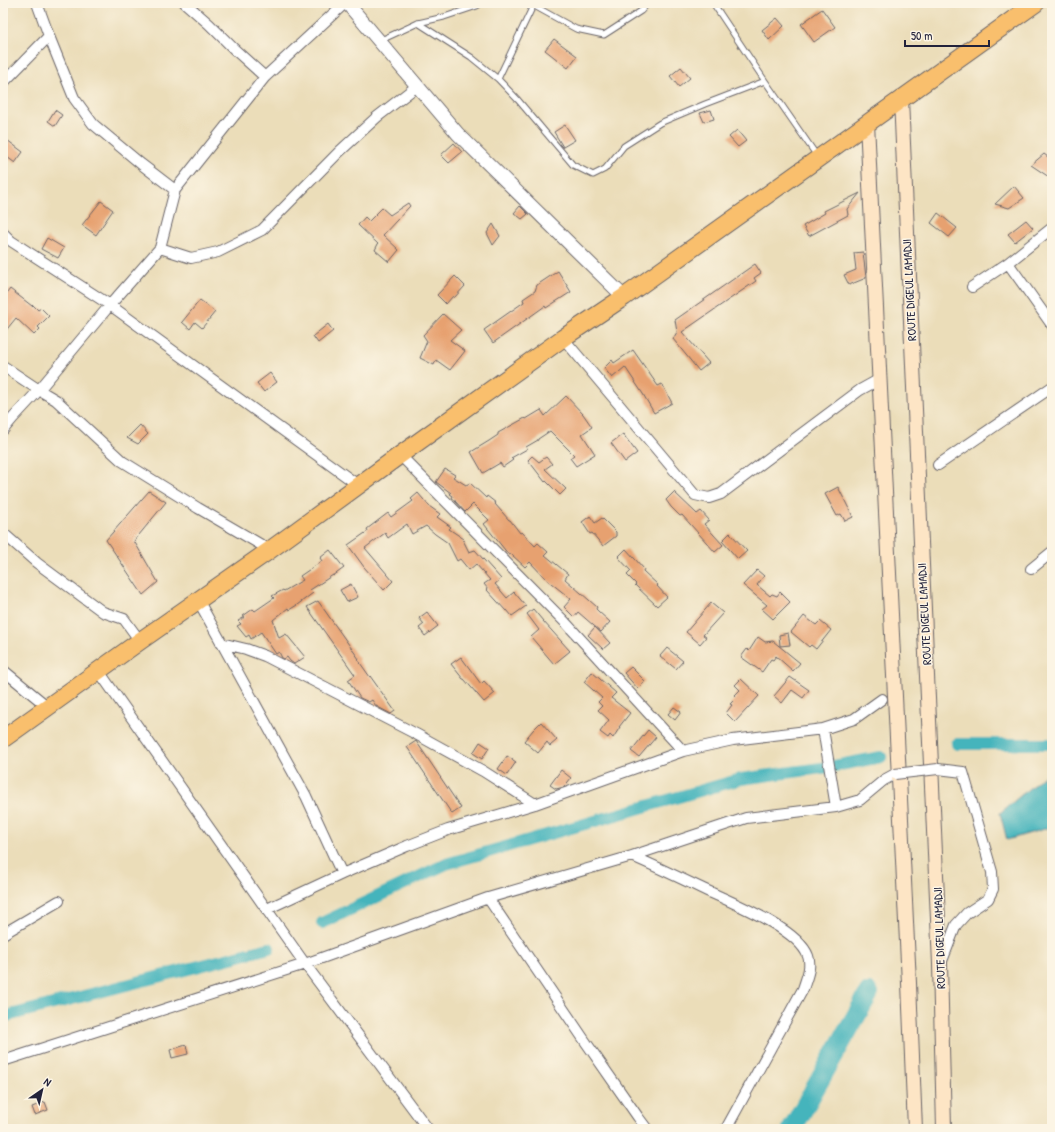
<svg xmlns="http://www.w3.org/2000/svg" width="1055" height="1132" viewBox="0 0 1055 1132" font-family="'Patrick Hand',sans-serif">
<rect width="100%" height="100%" fill="#fcf5e5"/>
<filter id="ink" filterUnits="userSpaceOnUse"><feTurbulence type="fractalNoise" baseFrequency=".025" numOctaves="2"/><feDisplacementMap in="SourceGraphic" scale="8" xChannelSelector="R" yChannelSelector="G"/><feConvolveMatrix kernelMatrix="1 2 1 2 8 2 1 2 1" color-interpolation-filters="sRGB"/></filter>
<filter id="wash" filterUnits="userSpaceOnUse"><feTurbulence type="fractalNoise" baseFrequency=".012" numOctaves="4" result="noise"/><feDisplacementMap in="SourceGraphic" scale="16" xChannelSelector="R" yChannelSelector="G"/><feGaussianBlur stdDeviation="0.9" result="paint"/><feColorMatrix in="noise" values="0 0 0 0 0 0 0 0 0 0 0 0 0 0 0 0 0 1.4 0 .05"/><feComposite in="paint" operator="in"/></filter>
<g filter="url(#wash)">
<rect width="100%" height="100%" fill="#ebddb9"/>
<path fill="#44b4bc" stroke="#336b7c" d="M1052,769V828H1048L1007,840L1000,813Z"/>
<g fill="none" stroke-linecap="round" stroke-linejoin="round">
<path stroke="#44b4bc" stroke-width="12" d="M957,744H1052
M322,923L446,864L741,779L829,767L881,757
M3,1017L269,948"/>
<path stroke="#44b4bc" stroke-width="20" d="M792,1129L869,993"/>
</g>
<g id="blocks">
<path fill="#e7a170" d="M822,9L835,27L814,42L801,24Z
M777,18L784,26L769,40L762,30Z
M554,39L577,56L568,68L545,50Z
M681,67L690,78L679,87L670,76Z
M55,110L62,115L55,126L48,121Z
M711,110L714,119L704,122L700,113Z
M565,125L575,140L563,147L554,132Z
M737,130L746,141L738,147L729,137Z
M3,137L23,152L15,163L3,154Z
M454,143L462,152L449,163L441,155Z
M1044,154L1052,160V179L1031,165Z
M1014,186L1024,198L1009,208L995,204Z
M860,193L847,209L848,215L809,236L803,226L825,213L824,211Z
M101,201L113,210L96,235L82,225Z
M408,203L410,206L383,235L399,250L389,262L375,250L378,244L358,225L365,217L369,221L382,208L390,215Z
M520,206L528,214L522,219L514,213Z
M938,213L957,228L949,237L931,223Z
M1026,220L1033,228L1015,242L1008,234Z
M493,224L500,236L493,245L487,233Z
M47,238L64,248L58,258L41,249Z
M863,252L866,278L849,285L844,275L856,270L854,253Z
M755,264L761,273L754,278L756,281L682,332L709,363L699,371L673,339L677,332L675,320Z
M558,271L571,292L546,308L545,306L493,343L484,330L524,302L523,299L535,291L537,285Z
M455,276L465,286L454,298L453,296L446,304L437,295Z
M10,289L32,306L33,305L38,310L41,308L49,316L38,327L40,329L34,335L16,318L3,334V298Z
M200,300L215,312L202,328L195,322L190,329L182,322Z
M443,314L461,330L450,340L465,351L450,370L436,360L434,365L420,358L427,341L423,335Z
M328,324L333,331L318,343L313,336Z
M633,350L658,386L662,384L672,403L654,413L643,394L625,367L612,378L604,368L612,360L614,363Z
M270,373L277,382L264,392L257,383Z
M566,396L583,414L592,427L582,434L595,454L576,466L570,458L574,455L550,431L538,439V440L526,447L527,449L511,458L513,460L503,467L500,463L483,473L471,452L489,441L498,435V433L525,418L526,419L541,410L545,416Z
M140,425L148,434L138,444L127,438Z
M623,434L637,453L625,462L611,443Z
M532,456L539,462L546,457L552,464L545,469L566,489L560,495L546,481L545,482L528,460Z
M445,469L455,475L453,477L466,485L470,483L486,498L487,496L496,503L495,504L509,520H510L520,533L522,532L535,546L538,543L548,552L545,555L568,574L565,579L597,607L596,609L598,611L610,622L601,632L578,612L574,617L564,607L571,599L546,579L530,562L525,567L511,554L509,555L484,524L489,520L473,504L465,512L455,501V500L452,498L453,496L450,494L451,493L436,482Z
M838,487L853,517L845,521L841,514L837,516L825,494Z
M149,491L166,502L134,541L158,582L143,595L106,540Z
M674,492L697,514L701,511L709,520L704,524L723,545L715,552L682,515L680,516L671,507L666,500Z
M418,493L429,506L440,514L437,517L451,527L449,529L464,539L463,540L469,552L475,550L501,579L495,584L507,598L514,592L526,606L512,616L507,610L506,611L487,590L488,589L484,584L490,580L476,564L469,570L460,559L457,561L448,543L435,534L426,526L412,534L407,524L388,538L385,533L365,548L393,581L384,590L364,567L348,545L368,531L367,529L388,513L391,517L413,501L411,499Z
M590,516L595,523L602,518L616,532V536L603,546L592,533L590,534L582,522Z
M730,533L747,551L738,559L722,541Z
M626,549L644,569L643,571L658,585L657,586L667,597L657,606L635,585L636,584L627,575L631,571L618,557Z
M330,550L344,568L333,576V575L310,590L313,593L297,605L289,610L288,608L273,620L279,638L286,634L305,657L294,664L290,661L287,657L284,659L282,658L279,652L276,654L261,632L251,639L249,635L246,637L237,626L241,624L238,621L245,617L243,616L253,609L255,611L274,598L272,596L283,590L284,591L303,580L300,576L322,561L320,558Z
M757,570L764,576L757,585L770,596L772,594L777,596L780,592L790,602L773,619L762,609L767,605L743,585Z
M351,584L358,597L347,602L340,590Z
M318,601L359,659L358,660L370,677V676L395,711L391,714L376,706L372,700L369,702L360,698L348,680L355,675L307,607Z
M711,603L723,613L703,635L706,637L700,644L686,632Z
M533,609L543,621L570,651L554,664L531,637L539,630L527,614Z
M427,612L438,626L425,636L419,628L424,624L419,618Z
M804,616L816,625L820,621L831,630L816,649L811,645L809,647L791,632Z
M595,627L610,643L603,649L588,635Z
M788,633L790,645L780,646L779,635Z
M758,637L765,642L773,641L800,663L793,671L776,656L773,660L771,659L762,672L741,657L747,649L749,651Z
M667,648L683,661L676,669L660,656Z
M461,657L481,684L484,681L495,693L484,702L464,679H463L451,664Z
M631,667L645,681L638,689L624,673Z
M592,672L616,693L611,698L630,713L619,727H620L613,738L610,735L608,738L600,732L609,720L598,710L602,706L598,702L602,698L584,682Z
M790,677L809,690L803,698L792,690L782,703L774,696Z
M741,679L759,696L735,722L726,713L732,705L730,704L736,698L734,696L740,690L735,685Z
M674,707L681,712L675,720L668,714Z
M541,722L557,740L550,746L547,742L538,753L524,741L533,730Z
M648,730L656,737L639,757L631,751Z
M416,741L461,808L452,814L407,747Z
M480,742L489,748L482,759L473,753Z
M507,756L516,762L507,775L498,769Z
M561,770L571,778L564,787L556,789L550,785Z
M186,1045L188,1054L172,1058L170,1050Z
M45,1102L48,1110L35,1115L32,1107Z"/>
</g>
</g>
<g filter="url(#ink)">
<use href="#blocks" fill-opacity="0" stroke="#686367" stroke-width="1"/>
<g fill="none" stroke-linecap="round" stroke-linejoin="round">
<g stroke="#686367" stroke-width="7">
<path id="service" d="M529,3L576,29L604,35L641,11L648,3
M713,3L765,81L817,156
M418,23L471,57L498,79L518,100L573,165L593,175L605,169L624,146L660,123L705,104L765,81
M379,41L418,23L444,17L477,6L481,3
M498,79L533,6"/>
</g>
<g stroke="#686367" stroke-width="12">
<path id="minor" d="M37,3L49,36L74,98L93,124L141,164L175,190
M185,3L209,24L234,49L265,77
M3,83L49,36
M3,233L11,241L110,305L358,485
M160,248L175,190L265,77L345,3
M1008,263L1052,325
M972,287L1008,263L1052,228
M563,338L695,495L709,498L721,494L860,390L880,379
M3,366L39,390L56,400L122,461L198,508L270,550
M3,430L13,418L39,390L110,305L160,248L191,258L218,252L262,230L339,152L377,117L417,86
M400,455L565,622L683,751
M938,465L1052,387
M3,533L37,563L103,612L124,619L140,641
M1031,569L1052,552
M198,600L306,796L342,874
M221,643L246,649L265,656L416,734L483,771L535,804
M3,670L48,707
M98,670L305,964L428,1129
M823,729L836,807
M938,769L963,772L992,872L993,889L988,899L967,913L956,925L942,961
M632,856C655,866 678,877 701,888C728,901 798,928 808,956C812,967 806,979 803,989L726,1129
M488,898L585,1041L638,1117L647,1129
M267,909L342,874L407,846L448,830L535,804L683,751L733,740L823,729L854,719L882,699
M3,934L59,901
M3,1061L305,964L488,898L632,856L746,818L836,807L860,800L884,780L895,774"/>
</g>
<g stroke="#686367" stroke-width="15">
<path id="tertiary" d="M347,3L458,134L624,297"/>
</g>
<g stroke="#686367" stroke-width="16">
<path id="secondary" d="M901,99L940,964L944,1129
M867,123L909,983L915,1129"/>
</g>
<g stroke="#686367" stroke-width="19">
<path id="trunk" d="M3,739L140,641L270,550L400,455L563,338L624,297L1036,3"/>
</g>
<use href="#service" stroke="#fff" stroke-width="5"/>
<use href="#minor" stroke="#fff" stroke-width="10"/>
<use href="#tertiary" stroke="#fff" stroke-width="13"/>
<use href="#secondary" stroke="#fde5c5" stroke-width="14"/>
<use href="#trunk" stroke="#f9bf6d" stroke-width="17"/>
<g stroke="#686367" stroke-width="12" stroke-linecap="butt">
<path id="minor-bridge" d="M895,774L938,769"/>
</g>
<use href="#minor-bridge" stroke="#fff" stroke-width="10"/>
</g>
</g>
<g text-anchor="middle" dominant-baseline="central" stroke-width="3" stroke-linejoin="round" paint-order="stroke">
<g font-size="12" fill="#22223b" stroke="#fcf5e5">
<text transform="translate(909 290) rotate(-93)">ROUTE DIGEUL LAMADJI</text>
<text transform="translate(924 614) rotate(-93)">ROUTE DIGEUL LAMADJI</text>
<text transform="translate(939 938) rotate(-92)">ROUTE DIGEUL LAMADJI</text>
</g>
</g>
<rect width="1055" height="1132" fill="none" stroke="#fcf5e5" stroke-width="16"/>
<g transform="translate(42 1090) rotate(34)" stroke="#fcf5e5" stroke-width="3" paint-order="stroke">
<path d="M0-3L7 15L0 10L-7 15Z" fill="#22223b"/>
<text y="-6" font-size="11" font-weight="bold" text-anchor="middle" fill="#22223b">N</text>
</g>
<path d="M905 40v6h84v-6" fill="none" stroke="#22223b" stroke-width="2"/>
<text x="911" y="40" font-size="12" fill="#22223b" stroke="#fcf5e5" stroke-width="3" paint-order="stroke">50 m</text>
</svg>
